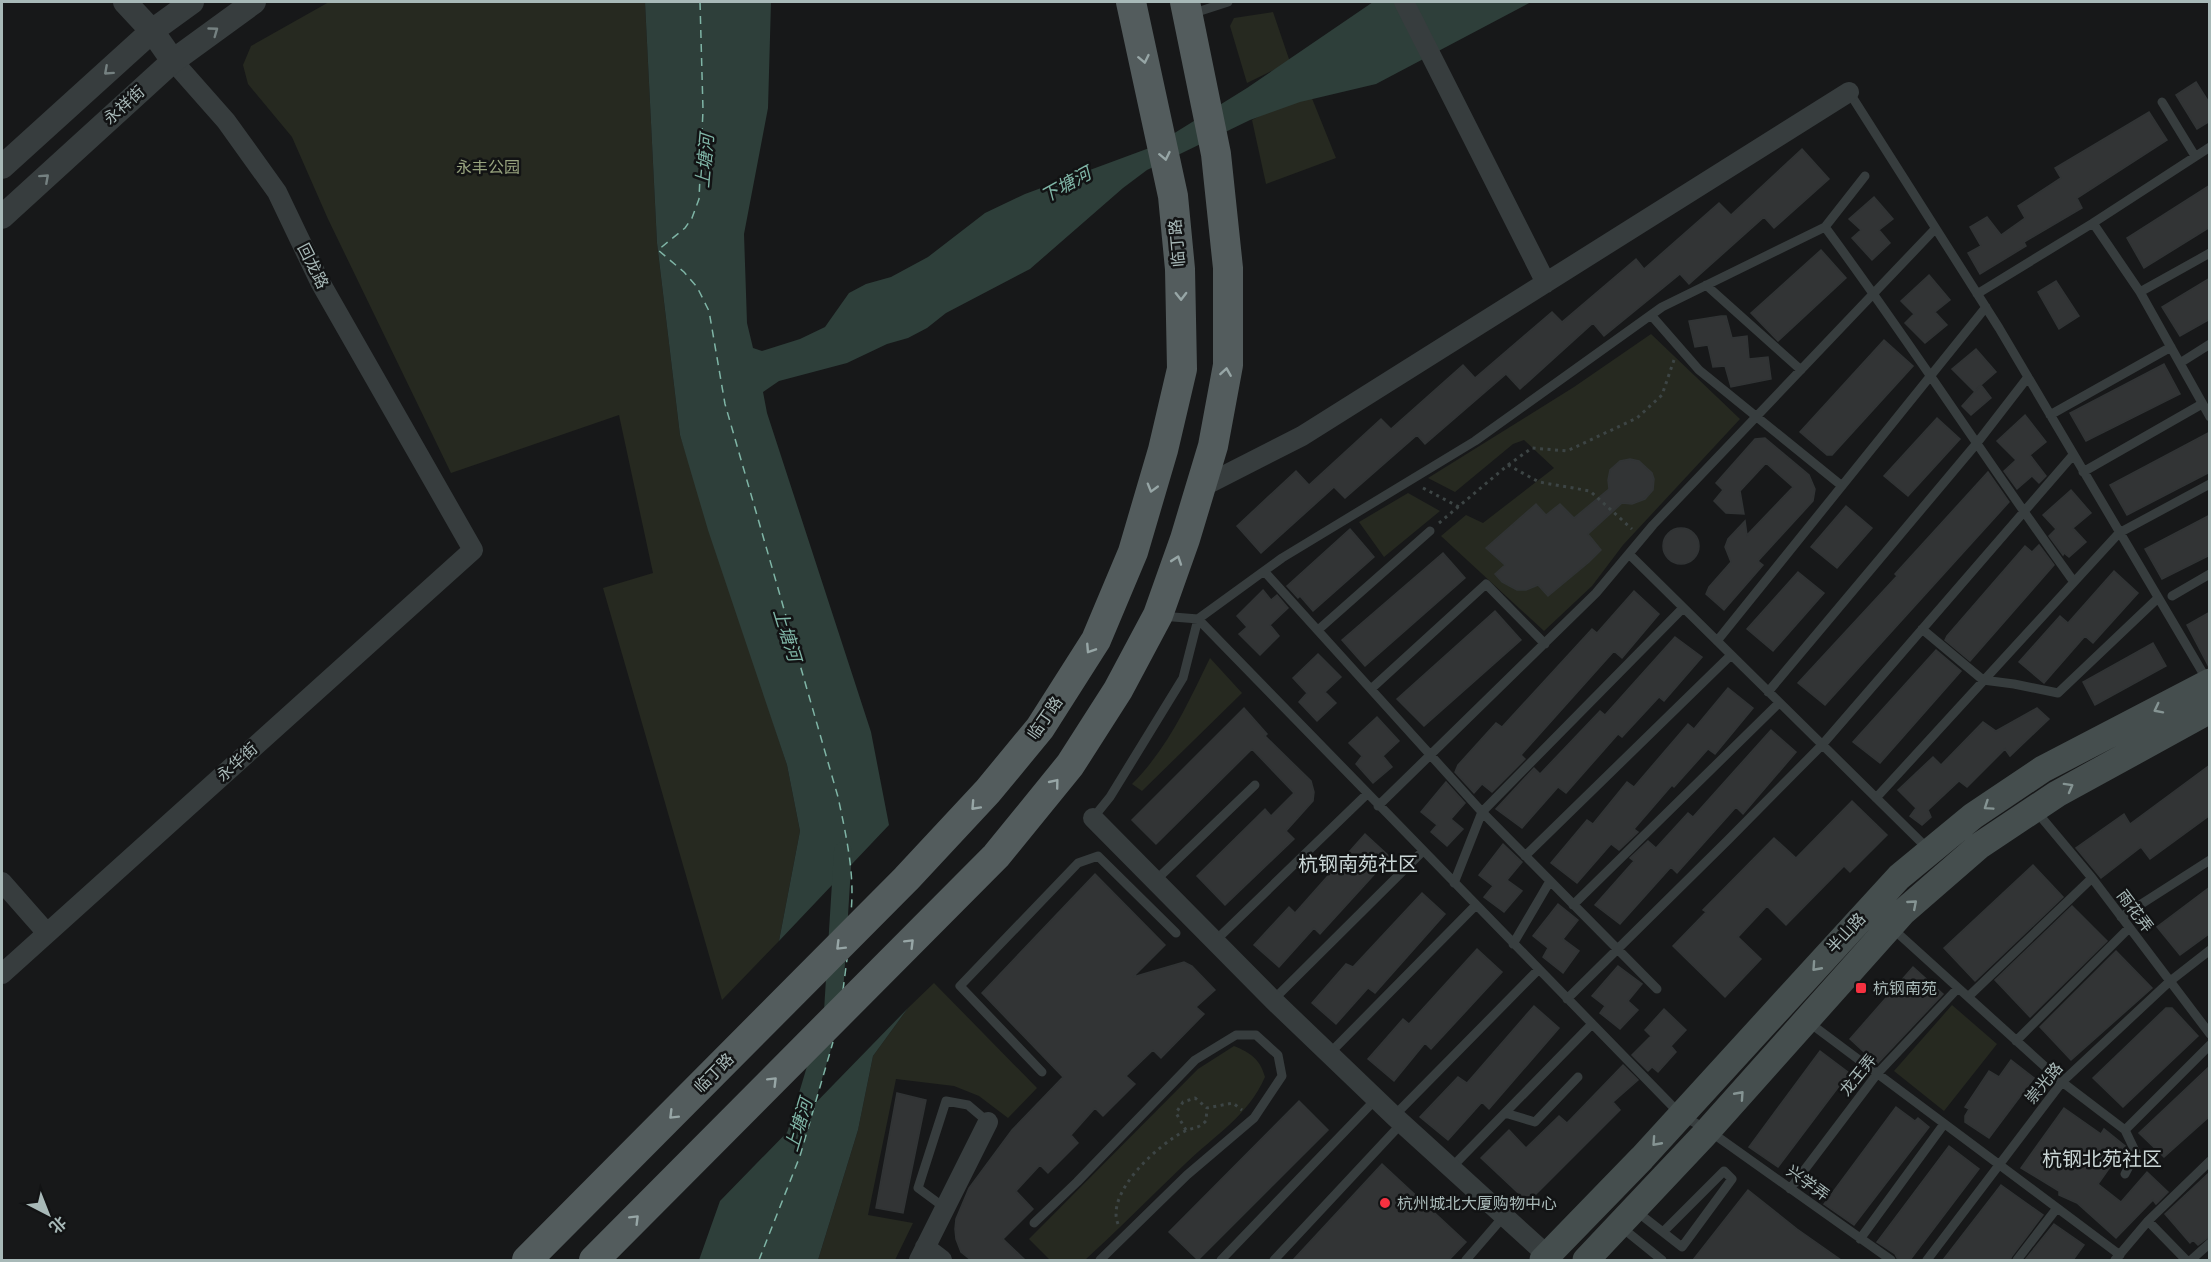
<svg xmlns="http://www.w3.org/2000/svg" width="2211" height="1262" viewBox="0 0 2211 1262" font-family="Arial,'Noto Sans SC',sans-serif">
<rect width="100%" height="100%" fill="#171819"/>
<path fill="#262920" d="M329,2H645L657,243L680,435L787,765L800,831L779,941L722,1000L603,588L653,573L619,415L451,473L328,219L292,137L248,84L243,65L251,46Z
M1273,12L1290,62L1247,83L1230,26L1234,18Z
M1309,91L1336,158L1266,184L1252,120Z
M1651,334L1740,419L1623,545L1592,586L1544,631L1441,536L1466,515L1483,523L1554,468L1524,440L1513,444L1455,492L1428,478L1574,387Z
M1408,493L1440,511L1384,557L1359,522Z
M1210,658L1242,693L1142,791L1132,784C1168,748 1188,703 1210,658Z
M934,983L1037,1088L1008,1118L979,1096L954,1086L896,1079L868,1215L913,1223L895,1260H818L858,1130L873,1056L908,1008Z
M1952,1005L1997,1044L1944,1111L1894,1071Z
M1234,1046C1251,1053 1260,1059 1265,1077C1248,1116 1215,1135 1185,1164C1151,1196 1119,1229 1085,1260H1050L1029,1239L1198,1069Z"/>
<path fill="#2e3f3a" d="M645,2H771L768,108L744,234L747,323L753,348L762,351L800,339L825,327L849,293L866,284L891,277L928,257L985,213L1025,194L1152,147L1247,88L1373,2H1531L1376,84L1300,102L1250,120L1147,170L1123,188L1030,269L946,313L927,328L908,338L887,344L847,363L779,381L763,392L767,413L871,732L889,825L779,941L800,831L787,765L708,530L680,435L657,243Z
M908,1008L873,1056L858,1130L818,1260H699L720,1201Z"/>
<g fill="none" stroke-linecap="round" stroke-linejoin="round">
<path stroke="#2e3f3a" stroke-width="18" d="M794,1141L833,1011L843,851"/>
<path stroke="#7fb5a6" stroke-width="1.5" stroke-dasharray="8 6" stroke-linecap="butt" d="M700,2L703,110L699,199L692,218L685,228L658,250L684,272L697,287L709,311L725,404L838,797C846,835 855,874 851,912
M843,990L847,959
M759,1260L800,1156L833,1042"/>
</g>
<path fill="#323435" stroke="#313435" stroke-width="1.5" d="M2196,82L2210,104V121L2197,129L2176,95Z
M2149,112L2167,140L2077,198L2082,208L2024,242L2026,246L1980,274L1968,253L1981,246L1970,227L1987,217L2001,235L2025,218L2018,206L2061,178L2055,168Z
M1802,149L1829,179L1774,228L1764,217L1689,284L1680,274L1604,336L1593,323L1520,389L1506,374L1425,444L1417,435L1345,498L1334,487L1261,553L1237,526L1296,471L1309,485L1381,419L1391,429L1463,365L1475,378L1552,312L1562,322L1636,259L1644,269L1719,203L1731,215Z
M2210,185V227L2144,268L2127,238Z
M1874,197L1893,219L1879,230L1890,243L1872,260L1852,238L1861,230L1849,219Z
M1821,250L1846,278L1778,341L1751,313Z
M1929,275L1950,300L1935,312L1947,325L1925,343L1905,323L1914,314L1901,301Z
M2210,278V319L2180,336L2162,307Z
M2056,281L2079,316L2059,329L2038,292Z
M1721,316H1726L1732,338L1747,336L1749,359L1768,357L1771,379L1731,387L1725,366L1713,367L1708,345L1695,347L1689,321Z
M1884,340L1913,366L1832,455H1827L1800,432Z
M1976,349L1996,372L1974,391L1952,369Z
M2164,364L2180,394L2086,441L2070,413Z
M1981,385L1991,398L1971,415L1962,406Z
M2025,415L2046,442L2030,455L2046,476L2039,483L2032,476L2017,489L2004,471L2016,460L1997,441Z
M1937,418L1960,439L1908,496L1884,476Z
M2210,432V472L2127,515L2110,485Z
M1765,438L1809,475L1815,489L1813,501L1758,561L1763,565L1724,610L1706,594L1709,587L1731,562L1725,547L1728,539L1745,521L1747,535L1793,487L1766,463L1740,491L1744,514L1726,513L1714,501L1723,490L1716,483L1755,439Z
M1630,459L1639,461L1652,473L1654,479L1653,490L1645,499L1632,504L1622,503L1588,534L1601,550L1589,562L1548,596L1538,585L1526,590H1517L1502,582L1495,574L1505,565L1486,548L1536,504L1546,515L1560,504L1574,518L1609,489L1608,480L1610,470L1620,461Z
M1988,472L2009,502L1825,705L1798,683L1897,576L1895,574Z
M2071,490L2091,513L2073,528L2086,542L2069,557L2064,553L2063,555L2049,536L2056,529L2043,515Z
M1846,506L1872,528L1837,568L1811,547Z
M2210,515V555L2162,579L2145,549Z
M1663 546a18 18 0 1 1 36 0a18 18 0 1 1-36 0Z
M1350,529L1374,557L1313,611L1300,596L1298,598L1287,586Z
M2039,545L2054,565L1970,661L1945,640L1947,636L2025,546L2032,552Z
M1443,553L1465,578L1365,666L1342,640Z
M2114,571L2138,593L2093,643L2085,636L2044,683L2019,662L2060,616L2068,623Z
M1798,572L1824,593L1773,651L1747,629Z
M1263,590L1271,600L1277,595L1288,608L1270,625L1279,636L1260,655L1239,634L1247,627L1237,616Z
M1634,591L1659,614L1622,658L1614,651L1521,755L1525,759L1492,792L1482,784L1474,793L1455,772L1458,765L1496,723L1502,727L1592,629L1597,633Z
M1495,611L1521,640L1424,726L1397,699Z
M2210,612V666L2209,667L2187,625Z
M1675,637L1702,657L1664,701L1659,697L1622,737L1618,734L1566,793L1558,787L1522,828L1496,809L1534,768L1540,774L1600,711L1605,715Z
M2153,643L2166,666L2095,705L2083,682Z
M1936,650L1961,671L1880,763L1853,742Z
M1318,654L1341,677L1325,692L1336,703L1317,721L1299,702L1307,693L1293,678Z
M1728,688L1753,708L1715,754L1708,749L1674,787L1672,785L1634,829L1638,832L1619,850L1611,844L1577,883L1551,863L1587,820L1593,824L1627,782L1634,787L1688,724L1694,729Z
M1244,708L1267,734L1265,736L1311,781L1314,792L1313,801L1286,831L1294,839L1225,905L1197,876L1265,809L1271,816L1294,793L1252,749L1156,844L1132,820Z
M2037,708L2049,719L2010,756L2005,749L1967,787L1959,781L1928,810L1931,817L1922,825L1910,816L1916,808L1898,790L1933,757L1941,765L1983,722L1996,731Z
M1377,717L1399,741L1383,756L1392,767L1373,783L1356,764L1362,756L1349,743Z
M1771,730L1796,752L1743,814L1736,807L1677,873L1671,867L1620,924L1595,905L1634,861L1630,858L1648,841L1656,848L1688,813L1693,817Z
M2210,765V815L2150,859L2141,847L2101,878L2076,848L2124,814L2130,824Z
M1446,782L1465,803L1451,819L1463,829L1447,846L1431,832L1437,825L1421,812Z
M1852,801L1887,835L1850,872L1844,866L1786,925L1767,906L1738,937L1761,959L1725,997L1673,946L1706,912L1703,910L1774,838L1796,858Z
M1365,834L1390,857L1320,934L1314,928L1279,967L1254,945L1289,907L1295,913Z
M1503,844L1522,862L1507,880L1522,891L1504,912L1484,897L1493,886L1479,875Z
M2033,865L2063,897L1975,981L1944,948Z
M1095,874L1165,945L1133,977L1184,962L1192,966L1215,990L1196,1007L1204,1014L1161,1058L1153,1050L1126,1076L1135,1084L1103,1116L1095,1108L1071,1135L1078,1143L1048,1173L1040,1165L1016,1191L1033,1209L1003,1239L1025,1260H971L961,1252L956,1239L955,1229L956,1219L969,1188L1012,1130L1063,1077L982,993Z
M2210,887V933L2180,955L2157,927Z
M1422,893L1445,914L1375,993L1368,988L1336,1024L1312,1003L1346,964L1353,967Z
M1558,904L1578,920L1563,939L1579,951L1563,973L1543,957L1548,948L1533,936Z
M2072,906L2107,941L2030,1017L1995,980Z
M1477,949L1502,972L1431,1049L1425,1043L1394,1081L1368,1059L1403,1019L1409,1024Z
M2116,951L2152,988L2071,1060L2040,1027Z
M1618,966L1642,984L1628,1001L1638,1010L1620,1029L1600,1013L1605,1006L1592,996Z
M1913,967L1943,994L1877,1064L1850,1039Z
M1534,1006L1559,1028L1489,1109L1482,1102L1448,1140L1420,1117L1458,1077L1467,1083Z
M2166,1008H2172L2198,1036L2123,1107L2093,1078Z
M1664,1009L1686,1030L1671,1046L1676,1052L1658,1072L1652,1067L1648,1071L1632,1055L1651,1036L1645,1030Z
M1820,1051L1849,1073L1778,1167L1749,1147Z
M2011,1060L2034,1078L1989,1138L1965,1122V1116L1969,1109L1965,1107L1989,1071L1999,1077Z
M1623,1065L1638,1080L1613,1102L1620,1110L1528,1202L1481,1158L1509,1130L1526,1148L1559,1116L1567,1123Z
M2210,1066V1116L2164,1157L2139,1133Z
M897,1093L926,1100L903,1213L876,1208Z
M1299,1101L1328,1130L1198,1260L1169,1232Z
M1896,1107L1915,1121L1918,1118L1929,1127L1854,1225L1824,1204Z
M2064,1108L2101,1134L2104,1129L2125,1146L2098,1184L2121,1202L2147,1172L2168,1192L2156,1204L2153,1200L2116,1238L2077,1203L2059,1195V1191L2021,1168Z
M1949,1146L1979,1169L1910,1260H1898L1895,1254L1877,1242Z
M1382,1164L1466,1242L1449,1260H1293Z
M2210,1172V1236L2198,1245L2193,1240L2190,1243L2165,1214Z
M2001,1185L2043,1215L2012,1256L2010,1260H1943Z
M1748,1190L1797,1229L1841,1260H1693Z
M2054,1224L2084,1245L2073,1260H2025Z"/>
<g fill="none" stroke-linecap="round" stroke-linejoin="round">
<path stroke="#3d4545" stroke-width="3" stroke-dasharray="3 4.5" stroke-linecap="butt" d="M1508,465L1532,448L1567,451L1637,418L1662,395L1674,360
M1423,488L1459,507
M1439,523L1508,465L1539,482L1590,491L1632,529
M1186,1130L1176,1113L1183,1102L1195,1098L1207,1108
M1118,1224C1105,1192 1160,1143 1185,1131C1194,1127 1198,1129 1206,1121L1207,1108L1233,1103L1242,1110"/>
<path stroke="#373d3e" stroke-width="9" d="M1191,14L1228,2
M1849,92L1999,328L2207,680
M2162,102L2195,156
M2093,223L2140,292L2210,417
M1825,227L1865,176
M1706,285L1801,370
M2140,292L2210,253
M1977,294L2093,223L2210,147
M1651,315L1699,370L1842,486
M2180,363L2210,344
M2050,415L2171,347
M2083,472L2202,404
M1629,554L1928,849
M1264,571L1482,812L1657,989
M2172,596L2210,574
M1161,616L1198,619L1681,1115L1708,1130L1891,1260
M1922,629L1983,680L2014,684L2058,693L2158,598
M1318,630L1430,531
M1717,641L1986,307
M1371,689L1486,584L1545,644
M1768,692L1977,443L2028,377
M1876,798L2119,533L2210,484
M1378,806L1596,593L1653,525L1935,229
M2036,811L2092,878L2210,1034
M1093,818L1110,797L1183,678L1198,619L1282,558L1475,441L1662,307L1825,227C1911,343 1989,465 2074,582
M1525,856L1731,655
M1155,881L1255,785
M1454,883L1482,812L1683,608
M1573,905L1779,703
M2121,917L2210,860
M1892,928L2062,1082L2125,1130L2136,1153L2125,1174
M1214,942L1367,794
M1513,944L1550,881
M1968,997L2092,878
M1567,999L1728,840L1822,745L2073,455
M1273,1000L1423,851
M1807,1021L2120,1255
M2016,1041L2129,928
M1329,1054L1476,905
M1042,1072L960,986L1078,863L1098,856L1176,933
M1505,1113L1535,1122L1578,1077
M1394,1116L1539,969
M2125,1130L2210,1045
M1451,1168L1592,1024
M1790,1189L1877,1074L1958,988
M945,1208L918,1188L946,1101L968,1105L988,1122
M1636,1211L1682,1247L1732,1179L1724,1171L1663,1232
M2148,1221L2186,1260
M1034,1223L1077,1182L1195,1060L1236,1035H1256L1278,1055L1282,1076L1254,1118L1187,1175L1100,1260
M1620,1226L1662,1260
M1860,1239L1944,1124
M1221,1260L1376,1099
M1274,1260L1402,1123
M1466,1260L1504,1216
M1927,1260L2062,1082L2169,982L2210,950
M2017,1260L2057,1208
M2115,1260L2148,1221L2210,1161
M2191,1260L2210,1243"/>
<path stroke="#373d3e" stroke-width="20" d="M1404,2L1546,283
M1198,489L1302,436L1849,92
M1093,818L1273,1000L1394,1116L1548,1256
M2,882L46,932
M2,974L473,550L320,282L277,192L226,121L173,61
M925,1247L942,1260
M919,1260L988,1122"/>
<path stroke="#373d3e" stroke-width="24" d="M125,2L152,31L173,61
M2,167L152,31L192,2
M2,217L173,61L254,2"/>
<path stroke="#454e4e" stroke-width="27" d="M1543,1260L1642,1158L1899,877L1973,816L2043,769L2210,682
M1586,1260L1703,1136L1903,912L1979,846L2057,794L2210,710"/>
<path stroke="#535c5d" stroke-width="30" d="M527,1260L906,879L988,791L1040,728L1096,640L1133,552L1163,450L1182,369L1180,269L1173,196L1131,2
M594,1260L996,856L1070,765L1118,690L1158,615L1185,539L1213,446L1228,365V268L1216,154L1185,2"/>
</g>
<defs><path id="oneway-chevron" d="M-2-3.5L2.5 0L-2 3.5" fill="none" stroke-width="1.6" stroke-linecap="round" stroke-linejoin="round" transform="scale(1.5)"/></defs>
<g stroke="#758181">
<use href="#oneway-chevron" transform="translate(214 31) rotate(-36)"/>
<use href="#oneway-chevron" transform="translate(108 71) rotate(138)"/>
<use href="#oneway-chevron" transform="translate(45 178) rotate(-42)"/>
</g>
<g stroke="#97a6a6">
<use href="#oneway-chevron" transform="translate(1144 59) rotate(78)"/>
<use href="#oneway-chevron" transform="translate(1165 156) rotate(78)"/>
<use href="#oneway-chevron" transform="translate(1181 296) rotate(89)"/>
<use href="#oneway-chevron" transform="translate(1226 372) rotate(-81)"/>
<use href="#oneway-chevron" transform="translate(1152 488) rotate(106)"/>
<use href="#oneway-chevron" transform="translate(1177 560) rotate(-71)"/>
<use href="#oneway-chevron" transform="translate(1090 649) rotate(123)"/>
<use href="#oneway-chevron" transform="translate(1055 783) rotate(-51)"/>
<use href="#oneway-chevron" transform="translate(975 806) rotate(133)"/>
<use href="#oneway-chevron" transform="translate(910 943) rotate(-45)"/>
<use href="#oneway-chevron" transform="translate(840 946) rotate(135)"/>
<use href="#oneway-chevron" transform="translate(773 1081) rotate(-45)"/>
<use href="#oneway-chevron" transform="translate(673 1115) rotate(135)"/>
<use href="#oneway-chevron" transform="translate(635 1219) rotate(-45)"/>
</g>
<g stroke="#859493">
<use href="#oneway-chevron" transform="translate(2158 709) rotate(153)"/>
<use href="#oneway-chevron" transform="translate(2069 787) rotate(-29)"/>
<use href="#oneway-chevron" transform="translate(1988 806) rotate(146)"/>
<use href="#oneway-chevron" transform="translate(1913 904) rotate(-41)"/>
<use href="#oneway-chevron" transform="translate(1816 967) rotate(132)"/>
<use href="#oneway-chevron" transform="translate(1740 1095) rotate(-48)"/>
<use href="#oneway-chevron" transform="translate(1656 1142) rotate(132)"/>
</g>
<g fill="#f63140" stroke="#121314" stroke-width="2">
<rect x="1855" y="982" width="12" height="12" rx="3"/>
<circle cx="1385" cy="1203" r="6"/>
</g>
<g text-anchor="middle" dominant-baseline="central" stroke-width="5" stroke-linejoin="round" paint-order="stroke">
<g font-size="16" fill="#a8b9b8" stroke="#121314">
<text transform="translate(124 105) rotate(-42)">永祥街</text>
<text transform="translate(1177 243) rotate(-95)">临丁路</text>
<text transform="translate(313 266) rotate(63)">回龙路</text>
<text transform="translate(1045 718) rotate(-55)">临丁路</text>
<text transform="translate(237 762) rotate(-42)">永华街</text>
<text transform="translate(2135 911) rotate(53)">雨花弄</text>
<text transform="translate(1846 933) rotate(-47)">半山路</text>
<text transform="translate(714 1073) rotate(-45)">临丁路</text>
<text transform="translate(1858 1075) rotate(-51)">龙王弄</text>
<text transform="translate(2044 1083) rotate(-50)">崇光路</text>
<text transform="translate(1808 1183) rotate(36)">兴学弄</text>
</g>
<g font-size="16" fill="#98a47f" stroke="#121314">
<text x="488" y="167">永丰公园</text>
</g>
<g font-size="16" fill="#a8b9b8" stroke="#121314" text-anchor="start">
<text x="1873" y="988">杭钢南苑</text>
<text x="1397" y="1203">杭州城北大厦购物中心</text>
</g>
<g font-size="18" font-style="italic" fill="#7fb5a6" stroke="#121314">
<text transform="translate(705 161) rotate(-85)">上塘河</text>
<text transform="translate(1066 185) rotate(-29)">下塘河</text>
<text transform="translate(787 635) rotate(73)">上塘河</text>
<text transform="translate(799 1125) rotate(-73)">上塘河</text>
</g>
<g font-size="20" fill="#c9d5d5" stroke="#121314">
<text x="1358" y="864">杭钢南苑社区</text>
<text x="2102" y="1159">杭钢北苑社区</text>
</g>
</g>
<rect width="2211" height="1262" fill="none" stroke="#a8b9b8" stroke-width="6"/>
<g transform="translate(48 1214) rotate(138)" stroke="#121314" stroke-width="4.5" paint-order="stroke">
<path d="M0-4.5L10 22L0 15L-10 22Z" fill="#a8b9b8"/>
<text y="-9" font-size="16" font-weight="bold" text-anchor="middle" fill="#a8b9b8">北</text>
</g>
</svg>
